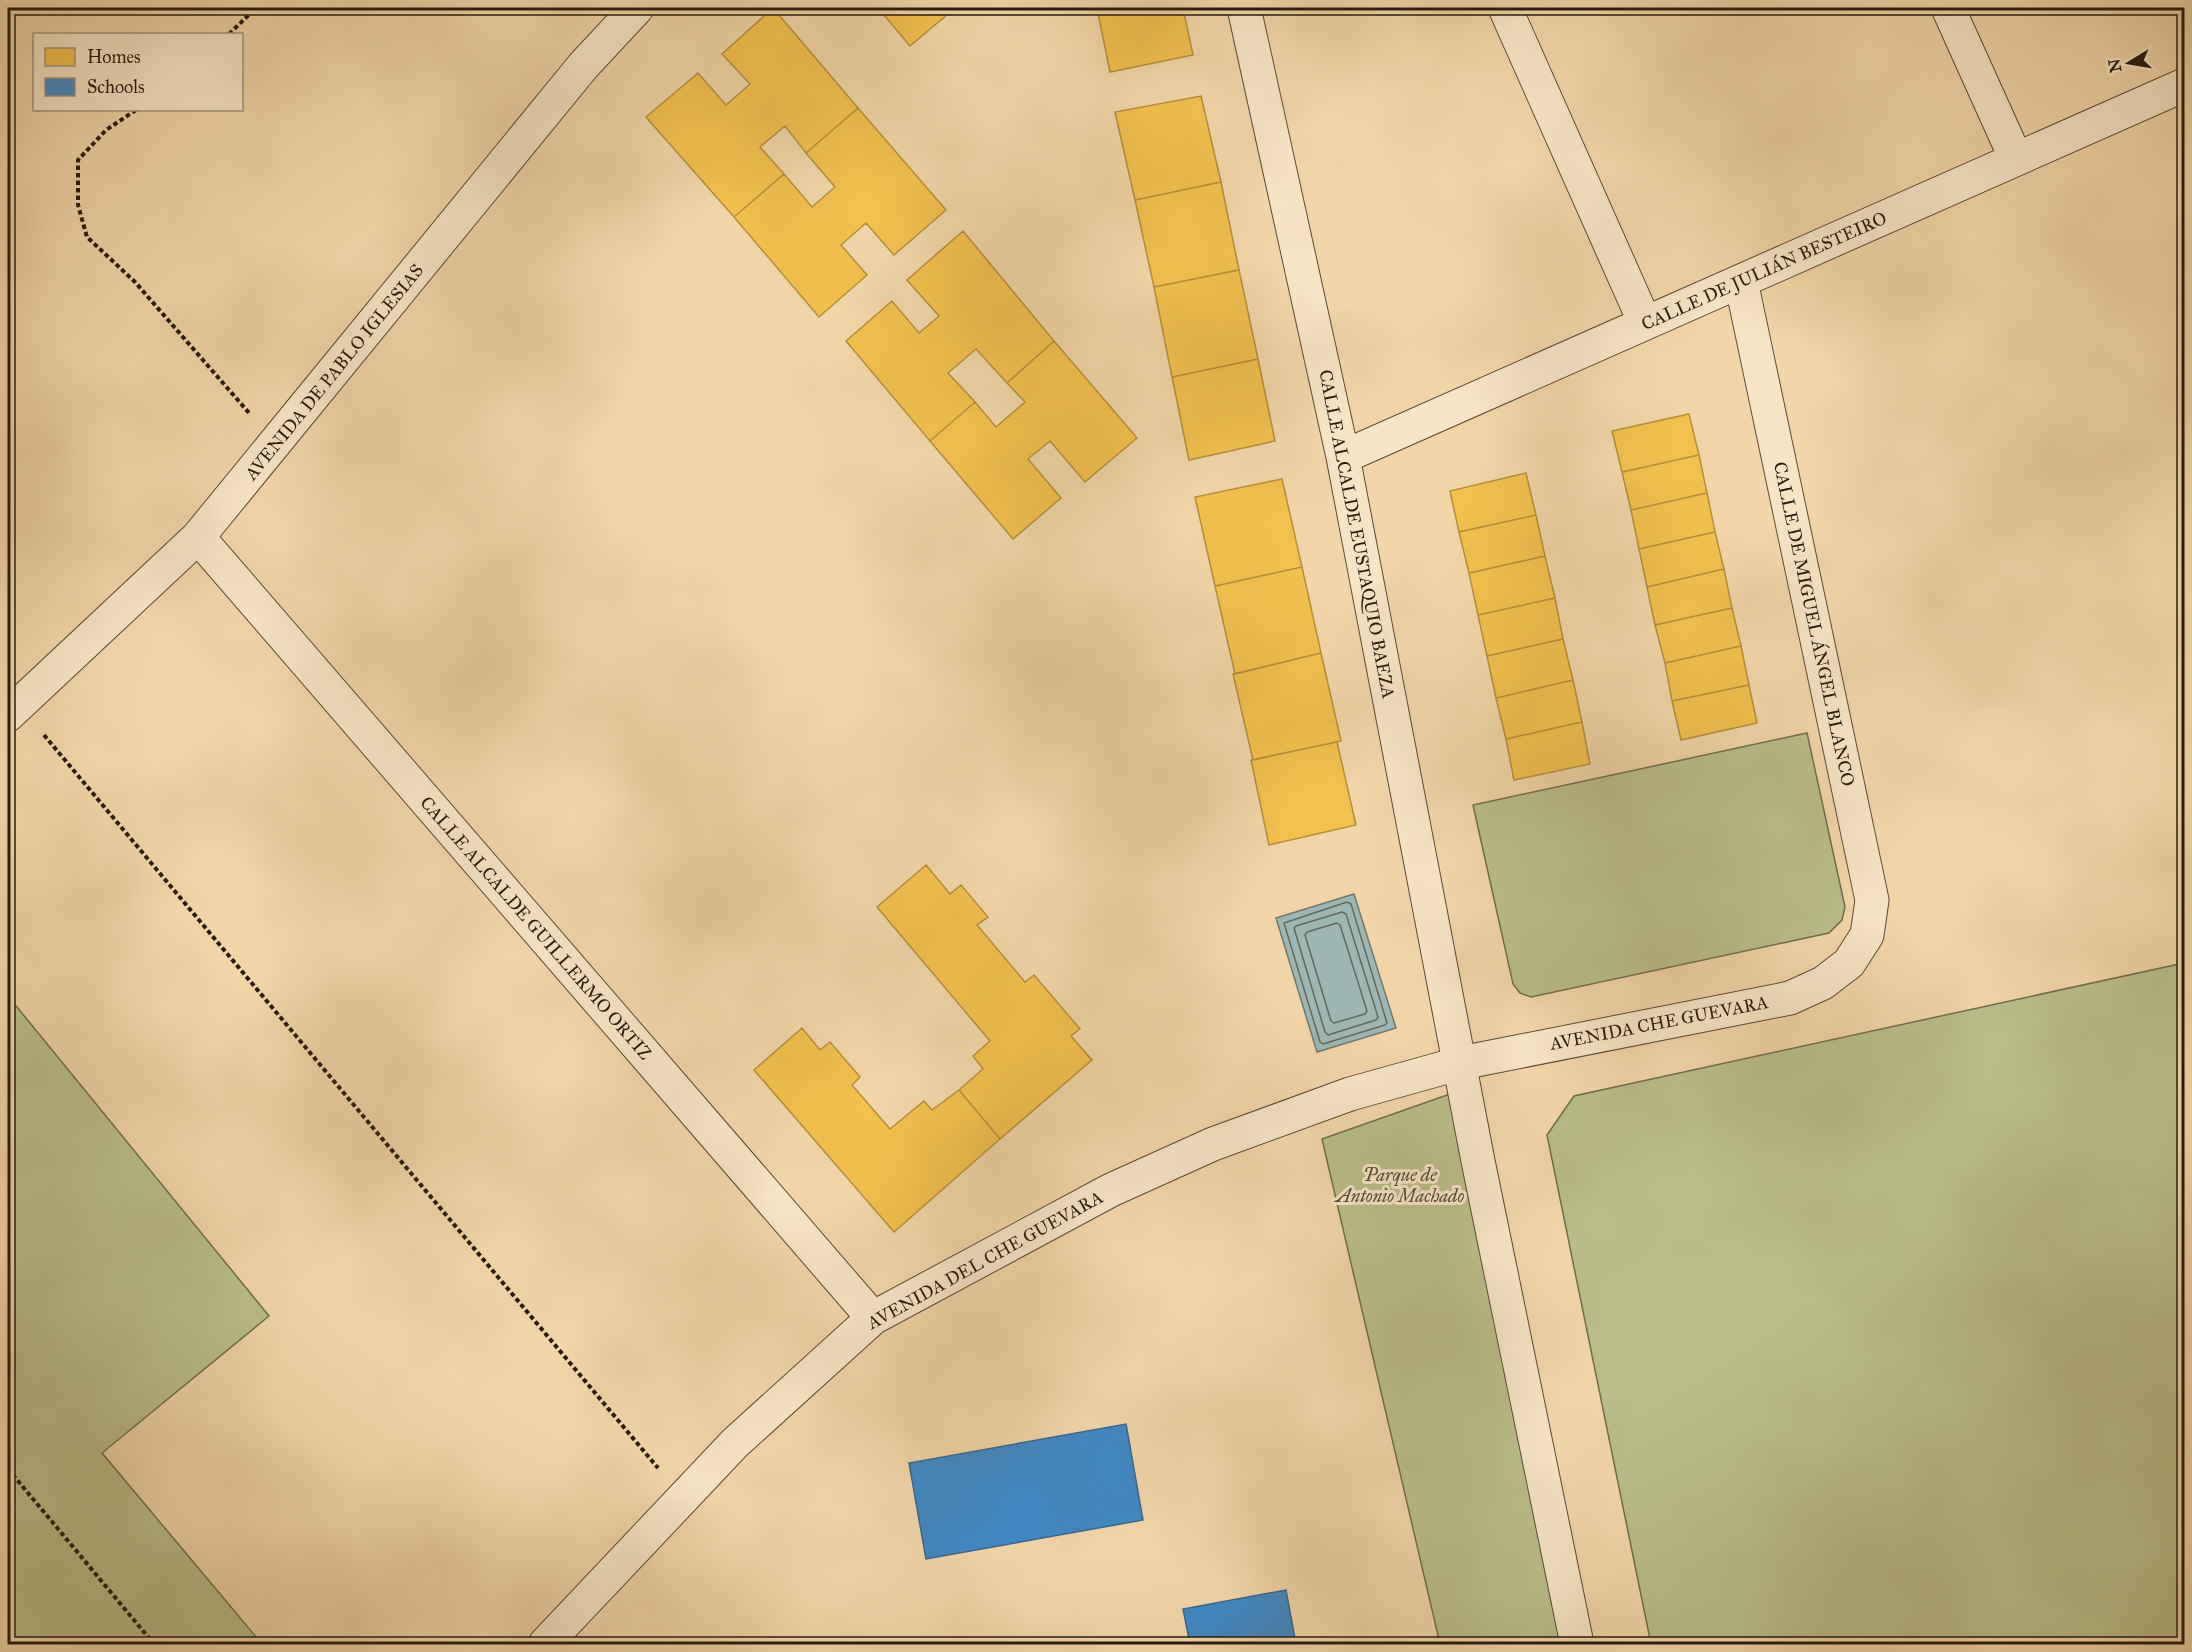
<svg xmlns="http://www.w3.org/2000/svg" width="2192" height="1652" viewBox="0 0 2192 1652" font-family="'IM FELL Great Primer',serif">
<rect width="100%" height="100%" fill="#f1d5a8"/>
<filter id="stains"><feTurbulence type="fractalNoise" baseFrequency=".00333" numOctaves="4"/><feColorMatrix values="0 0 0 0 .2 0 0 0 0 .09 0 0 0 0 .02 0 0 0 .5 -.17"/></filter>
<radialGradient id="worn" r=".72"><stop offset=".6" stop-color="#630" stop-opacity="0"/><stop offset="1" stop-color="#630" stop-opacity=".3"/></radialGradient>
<path fill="#b9bd89" stroke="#706c4c" stroke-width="1.5" d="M1807,733L1845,907L1842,920L1829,933L1531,997L1520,993L1513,984L1473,805Z
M2184,963V1644H1651L1547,1135L1574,1096Z
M8,996L269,1316L102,1453L262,1644H18L8,1632Z
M1450,1094L1563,1644H1440L1322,1139Z"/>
<path fill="#9eb6b2" stroke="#6e7870" stroke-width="1.5" d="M1354,894L1396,1028L1317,1052L1276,918Z"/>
<path fill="#f2c14e" stroke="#b58f3b" stroke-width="1.5" d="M773,8L858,108L806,153L785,126L760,147L784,174L734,217L646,117L698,73L726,105L750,84L722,54Z
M878,8H955L910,46Z
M1097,8H1183L1193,55L1110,72Z
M1201,96L1221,182L1135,200L1115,112Z
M858,108L946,210L894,255L866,223L841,245L867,275L819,317L734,217L784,174L812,207L835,187L806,153Z
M1221,182L1239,270L1154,287L1135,200Z
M963,231L1054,341L1007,383L976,349L948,373L975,402L930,441L846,341L892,301L919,333L939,316L907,280Z
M1239,270L1258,359L1172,377L1154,287Z
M1054,341L1137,438L1085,482L1050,441L1028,459L1061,498L1013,539L930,441L975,402L996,427L1025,402L1007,383Z
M1258,359L1275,441L1189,460L1172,377Z
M1689,414L1699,455L1622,472L1612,431Z
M1699,455L1707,493L1631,510L1622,472Z
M1526,473L1536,515L1459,532L1450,491Z
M1282,479L1302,567L1215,586L1195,497Z
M1707,493L1715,532L1639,549L1631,510Z
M1536,515L1545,556L1469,573L1459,532Z
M1715,532L1724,569L1647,587L1639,549Z
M1545,556L1555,598L1478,615L1469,573Z
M1302,567L1321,653L1235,674L1215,586Z
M1724,569L1732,608L1655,625L1647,587Z
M1555,598L1563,639L1487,656L1478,615Z
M1732,608L1741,646L1665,663L1655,625Z
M1563,639L1573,680L1496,698L1487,656Z
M1741,646L1749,685L1672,701L1665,663Z
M1321,653L1341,741L1253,760L1233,674Z
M1573,680L1582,722L1506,739L1496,698Z
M1749,685L1757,723L1681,740L1672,701Z
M1582,722L1590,764L1514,780L1506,739Z
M1337,742L1356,825L1269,845L1251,760Z
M926,865L950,894L961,885L988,917L977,925L1025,982L1034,975L1080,1029L1071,1036L1092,1060L1000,1139L959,1090L983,1069L973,1056L990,1041L877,907Z
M802,1028L820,1050L830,1042L860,1077L852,1085L890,1129L924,1101L932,1110L959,1090L1000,1139L894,1232L754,1070Z"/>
<path fill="#3f88c5" stroke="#38678e" stroke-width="1.5" d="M1126,1424L1143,1520L926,1559L909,1463Z
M1286,1590L1296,1644H1190L1183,1609Z"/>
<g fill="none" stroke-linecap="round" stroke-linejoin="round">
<path stroke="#626860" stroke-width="1.5" d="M1347,902L1351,904L1387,1023L1385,1025L1323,1044L1320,1042L1284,923Z
M1342,912L1346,914L1378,1017L1376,1020L1328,1035L1325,1032L1294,928L1296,926Z
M1337,923L1340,925L1367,1011L1365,1014L1334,1023L1331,1021L1305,935L1307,932Z"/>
<g stroke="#594934" stroke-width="35">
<path id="minor" d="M1244,8L1343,457L1478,1161L1577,1644
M1505,8L1645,323
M1948,8L2016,159
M1343,457L2184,85
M198,537L873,1318
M8,715L198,537L583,66L637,8
M545,1644L735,1443L873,1318L1111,1190L1213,1144L1350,1094L1461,1063L1790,998L1823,983L1849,963L1867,935L1872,900L1741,281"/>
</g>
<path stroke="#261a0e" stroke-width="4" stroke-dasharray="4.5 3" stroke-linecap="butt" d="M229,34L256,8
M136,110L106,130L78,160V205L87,237L135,282L250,414
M44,735L658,1468
M8,1469L154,1644"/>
<use href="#minor" stroke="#f6e4c6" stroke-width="33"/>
</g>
<g text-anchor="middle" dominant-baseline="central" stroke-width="6" stroke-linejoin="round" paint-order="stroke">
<g font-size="18" fill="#261a0e" stroke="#f6e4c6">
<text transform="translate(1764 271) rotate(-24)">CALLE DE JULIÁN BESTEIRO</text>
<text transform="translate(334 372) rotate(-51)">AVENIDA DE PABLO IGLESIAS</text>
<text transform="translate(1357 534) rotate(79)">CALLE ALCALDE EUSTAQUIO BAEZA</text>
<text transform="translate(1814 624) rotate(78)">CALLE DE MIGUEL ÁNGEL BLANCO</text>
<text transform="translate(536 928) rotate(49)">CALLE ALCALDE GUILLERMO ORTIZ</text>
<text transform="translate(1659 1023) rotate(-11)">AVENIDA CHE GUEVARA</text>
<text transform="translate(985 1260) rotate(-29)">AVENIDA DEL CHE GUEVARA</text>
</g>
<g font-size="18" font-style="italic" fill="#524b33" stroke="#f6e4c6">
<text x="1400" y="1175">Parque de<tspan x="1400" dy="21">Antonio Machado</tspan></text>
</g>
</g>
<rect width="2192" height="1652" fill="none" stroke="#f1d5a8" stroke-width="30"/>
<rect x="9" y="9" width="2174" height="1634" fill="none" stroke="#261a0e" stroke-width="3"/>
<rect x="15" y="15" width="2162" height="1622" fill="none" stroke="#261a0e" stroke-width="1.5"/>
<rect x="33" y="33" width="210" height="78" fill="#f6e4c6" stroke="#a3937c" stroke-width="1.5"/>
<rect x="45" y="48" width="30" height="18" fill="#f2c14e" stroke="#a3937c" stroke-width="1.5"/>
<text x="87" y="63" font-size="18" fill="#261a0e">Homes</text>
<rect x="45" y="78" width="30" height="18" fill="#3f88c5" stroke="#a3937c" stroke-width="1.5"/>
<text x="87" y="93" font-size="18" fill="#261a0e">Schools</text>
<g transform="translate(2129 63) rotate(259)" stroke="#f6e4c6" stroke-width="4.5" paint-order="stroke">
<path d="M0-4.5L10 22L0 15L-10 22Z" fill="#261a0e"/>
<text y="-9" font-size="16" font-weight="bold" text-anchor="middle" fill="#261a0e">N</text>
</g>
<rect width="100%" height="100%" filter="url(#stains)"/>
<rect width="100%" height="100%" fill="url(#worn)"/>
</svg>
